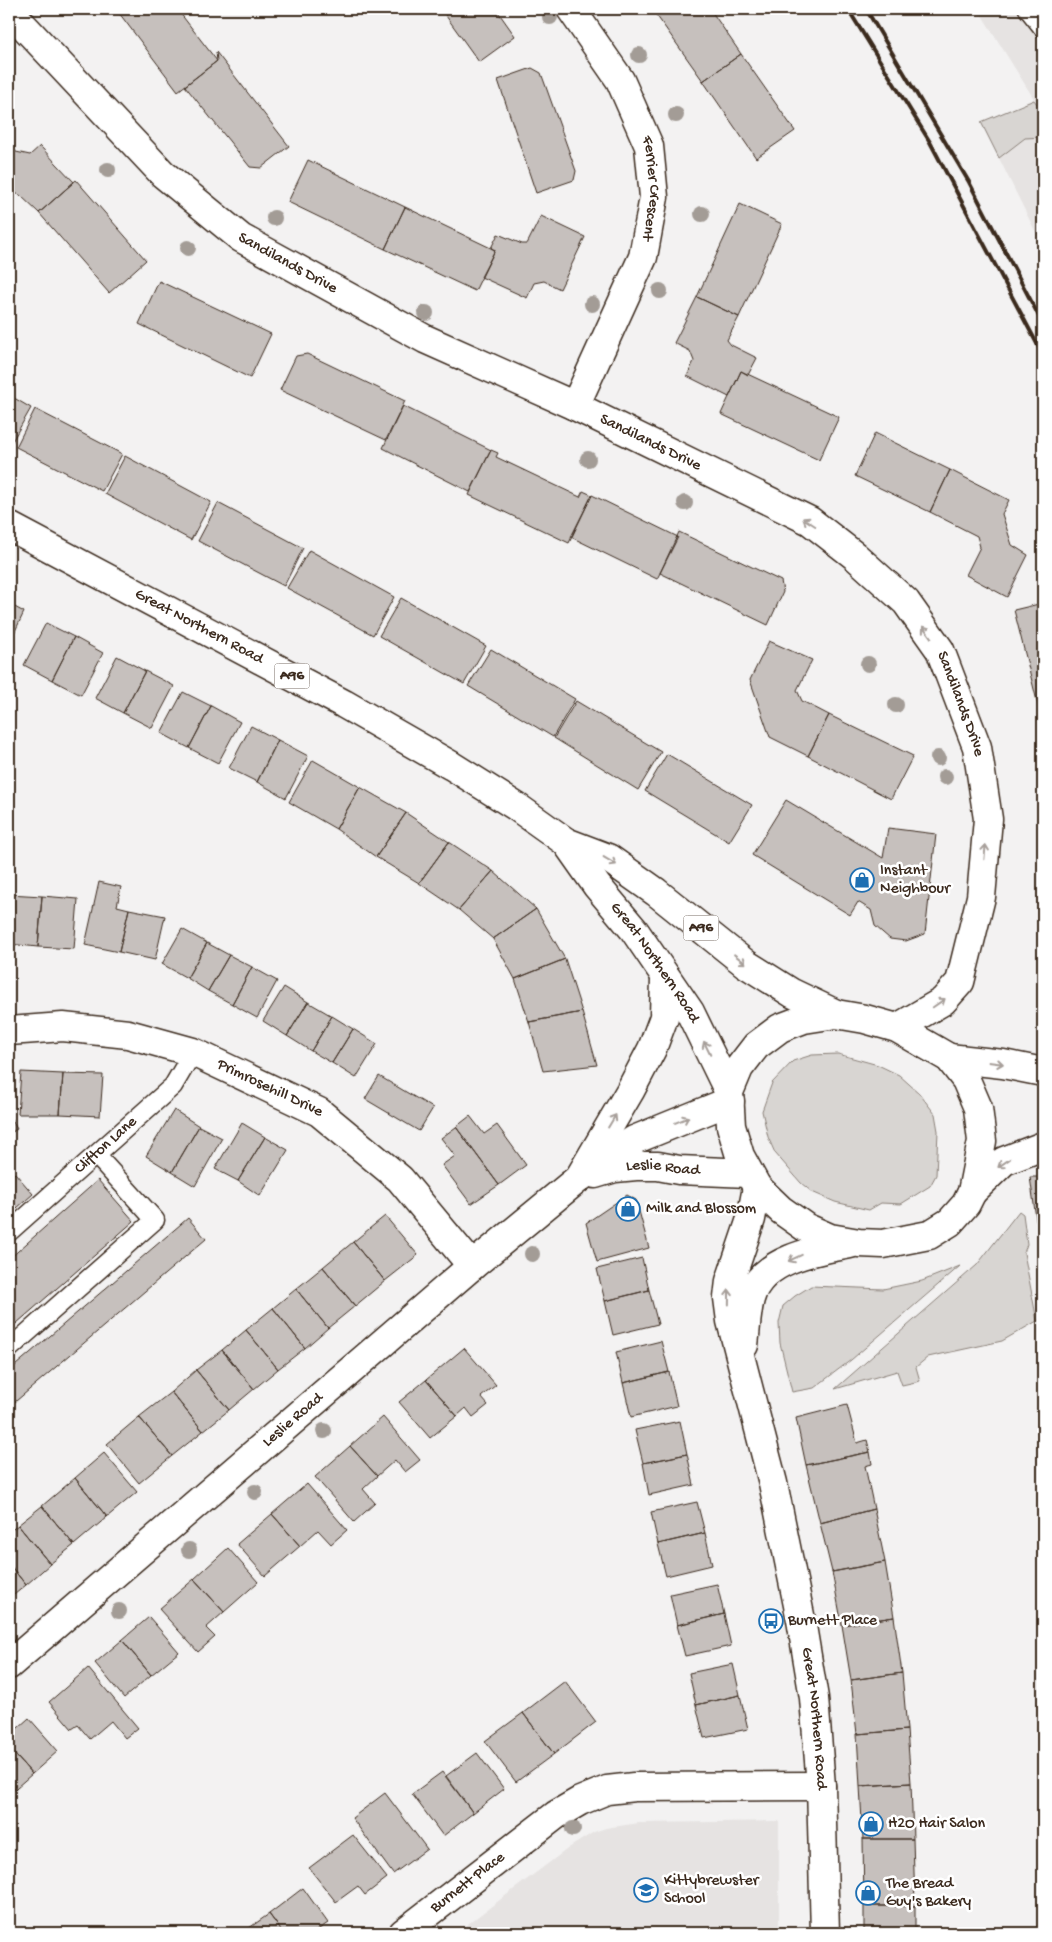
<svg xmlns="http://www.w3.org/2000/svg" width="1052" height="1942" viewBox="0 0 1052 1942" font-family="'Gochi Hand',sans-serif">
<rect width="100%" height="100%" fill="#f3f2f2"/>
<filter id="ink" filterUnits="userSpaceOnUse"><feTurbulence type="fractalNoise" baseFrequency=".02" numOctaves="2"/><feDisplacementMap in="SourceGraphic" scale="10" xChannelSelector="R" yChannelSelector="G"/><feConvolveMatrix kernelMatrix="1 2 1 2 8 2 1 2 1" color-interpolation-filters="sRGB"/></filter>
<g filter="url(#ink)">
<path fill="#e6e3e2" d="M978,9H1043V247L981,122L1034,99Z
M779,1821V1933H456L570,1847L594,1832L606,1828L639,1823Z"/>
<path fill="#d8d5d2" stroke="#8a8078" d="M1034,100L1043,112V137L1025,138L999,158L981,122Z
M838,1054L878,1065L899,1075L919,1093L935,1114L938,1131L936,1175L930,1186L901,1204L881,1203L869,1210L835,1202L812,1192L801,1183L775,1153L768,1137L762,1111L772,1083L793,1061L812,1055Z
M1019,1211L1023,1214L1027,1244L1024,1253L1037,1321L1002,1341L928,1357L916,1367L920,1381L902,1385L897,1371L835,1389L977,1265Z
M960,1266L851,1360L814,1388L792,1392L780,1343L779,1323L783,1306L795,1296L811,1286L883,1289L922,1281Z"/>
<path fill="#c6c0bd" stroke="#3b2a1e" d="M116,9H177L217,61L178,91Z
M441,9H496L515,36L479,62Z
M652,9H710L741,54L703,81Z
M216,52L289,146L261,168L250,167L185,86L217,61Z
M741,54L795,131L756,158L703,81Z
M532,68L541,73L576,171L574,180L536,193L498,80Z
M9,143L16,152L30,155L40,146L74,182L39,213L20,195L14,193L9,197Z
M308,160L405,207L385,249L288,202Z
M76,180L146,260L109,293L39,213Z
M740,204L782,224L739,317L697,297Z
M405,207L495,250L475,291L385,249Z
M541,216L585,237L560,289L544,281L534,283L527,298L481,277L495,250L491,248L498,234L522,244H527Z
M159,281L271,334L250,378L139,324Z
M697,297L739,317L727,340L731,345L757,358L748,375L741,371L729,397L687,376L694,361L690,351L674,343Z
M307,354L405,401L386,440L280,390L296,356Z
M741,371L839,417L819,460L721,414Z
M9,395L31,408L10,445L9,444Z
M403,406L491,450L470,492L383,448Z
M35,409L122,454L102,491L16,447Z
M875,433L950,470L930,512L855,476Z
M491,450L498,453L496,457L580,497L583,491L592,495L569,543L469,495Z
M125,456L211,502L191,540L105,494Z
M950,470L1009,500L1002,514L1012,545L1028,555L1007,597L966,575L980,547L977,536L930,512Z
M592,495L678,537L657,579L571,537Z
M218,503L303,548L284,586L198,541Z
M679,532L781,581L783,592L768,625L660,573Z
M309,550L394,597L373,635L287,588Z
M401,598L486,646L464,684L379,636Z
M1043,603V708L1039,709L1014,610Z
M9,604L24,612L9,644Z
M46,623L74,637L52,680L24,665Z
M74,637L103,653L81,695L52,680Z
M769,641L812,660L797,690L802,701L829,715L808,756L770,737L750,680Z
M491,649L575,699L553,737L468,686Z
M117,656L145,671L123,713L95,698Z
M145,671L174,686L152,728L123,713Z
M183,692L211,706L189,748L161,733Z
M576,701L661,752L638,790L554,738Z
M211,706L240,722L218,763L189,748Z
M829,715L913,756L891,799L808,756Z
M251,726L278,740L257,782L229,768Z
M278,740L308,756L286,798L257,782Z
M667,754L752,805L729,842L645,791Z
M313,760L360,787L336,829L289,802Z
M360,787L406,813L376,857L336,829Z
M786,800L883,858L888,828L936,834L925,934L906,941L890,939L875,926L871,910L858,902L850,915L752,855Z
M406,813L449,842L419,883L376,857Z
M449,842L493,871L459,910L419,883Z
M493,871L536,909L493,939L459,910Z
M99,882L121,887L117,906L129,909L119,952L85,945Z
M9,894L42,896L38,947L9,944Z
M42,896L78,899L74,949L38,947Z
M129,909L165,916L155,960L119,952Z
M536,909L565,959L515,979L493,939Z
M182,929L207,943L187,978L162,964Z
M207,943L229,955L208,991L187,978Z
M229,955L252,967L232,1004L208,991Z
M565,959L582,1012L529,1022L515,979Z
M252,967L277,981L257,1018L232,1004Z
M284,987L308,1002L287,1036L263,1021Z
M308,1002L332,1016L311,1051L287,1036Z
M582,1012L597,1065L543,1071L529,1022Z
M332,1016L353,1029L332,1063L311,1051Z
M353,1029L377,1044L356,1078L332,1063Z
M21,1072L63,1074L60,1114H18Z
M63,1074L103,1075L100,1116L60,1114Z
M379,1076L433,1108L419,1131L365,1099Z
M174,1110L199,1126L172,1172L146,1156Z
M9,1115L17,1129L9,1134Z
M470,1116L484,1134L497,1125L526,1165L499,1185L456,1127Z
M242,1123L265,1137L238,1181L215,1169Z
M199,1126L222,1138L195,1186L172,1172Z
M456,1127L499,1185L471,1204L442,1165L455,1156L441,1138Z
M265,1137L288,1150L260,1196L238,1181Z
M15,1173L33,1194L9,1215V1179Z
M1030,1177H1043V1266Z
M98,1180L134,1221L9,1330V1259Z
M627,1195L636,1200L649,1248L597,1262L586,1223Z
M385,1216L418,1255L385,1281L353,1242Z
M188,1218L206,1239L9,1407V1371Z
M353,1242L385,1281L355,1306L323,1267Z
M642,1258L649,1290L605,1301L597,1269Z
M323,1267L355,1306L328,1328L296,1289Z
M296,1289L328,1328L305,1348L273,1308Z
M649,1290L658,1324L613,1335L605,1301Z
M273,1308L305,1348L278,1369L246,1330Z
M246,1330L278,1369L254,1389L222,1350Z
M661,1341L669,1372L623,1383L616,1352Z
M464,1348L496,1385L481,1397L488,1405L473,1417L466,1408L457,1416L426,1380Z
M222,1350L254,1389L229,1410L196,1370Z
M196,1370L229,1410L203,1431L171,1392Z
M669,1372L677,1406L631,1417L623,1383Z
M426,1380L457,1416L430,1438L399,1402Z
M171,1392L203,1431L172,1456L139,1417Z
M847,1405L857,1443L867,1440L870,1452L806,1465L796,1418Z
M139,1417L172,1456L139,1483L107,1444Z
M383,1417L420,1460L405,1472L395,1460L377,1476L350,1446Z
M680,1421L687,1454L643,1463L635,1430Z
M350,1446L377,1476L363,1489L375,1503L354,1522L315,1477Z
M870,1452L872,1464L865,1466L874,1509L820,1523L806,1465Z
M104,1453L137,1492L107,1517L75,1478Z
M687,1454L694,1485L649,1495L643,1463Z
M75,1478L107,1517L74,1545L42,1506Z
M307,1484L347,1530L331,1544L318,1530L300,1546L272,1514Z
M697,1502L705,1533L658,1544L651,1512Z
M42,1506L74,1545L50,1564L18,1525Z
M874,1509L885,1562L832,1572L820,1523Z
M272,1514L300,1546L265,1576L237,1544Z
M18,1525L50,1564L26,1585L9,1564V1532Z
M705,1533L712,1565L666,1576L658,1544Z
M228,1548L258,1582L224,1612L194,1579Z
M885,1562L894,1617L842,1625L832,1572Z
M9,1564L26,1585L9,1599Z
M194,1579L224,1612L206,1628L215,1637L198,1652L159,1609Z
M717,1584L724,1614L677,1625L670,1594Z
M724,1614L731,1646L685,1656L677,1625Z
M149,1617L179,1652L151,1675L122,1640Z
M894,1617L902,1673L851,1680L842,1625Z
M122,1640L151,1675L124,1698L95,1663Z
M733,1664L740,1695L696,1705L689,1673Z
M88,1668L138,1728L125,1738L111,1721L90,1739L78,1725L72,1729L49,1702Z
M902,1673L907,1730L857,1734L851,1680Z
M565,1681L596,1722L554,1754L523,1713Z
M740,1695L748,1729L704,1738L696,1705Z
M523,1713L554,1754L516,1782L485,1741Z
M29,1718L58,1751L32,1774L9,1748V1736Z
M907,1730L911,1783L860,1786L857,1734Z
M9,1748L32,1774L9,1794Z
M477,1753L504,1789L473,1813L446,1776Z
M442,1772L473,1813L443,1836L412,1794Z
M911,1783L913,1839H863L860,1786Z
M385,1793L427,1849L393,1874L352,1818Z
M353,1835L387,1878L365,1895L358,1886L336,1902L309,1868Z
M863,1839H913L915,1906H864Z
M303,1888L328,1923L313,1933H283L269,1914Z
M864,1906H915V1933H864Z
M269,1914L283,1933H242Z"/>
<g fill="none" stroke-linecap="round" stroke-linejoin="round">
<g stroke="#3b2a1e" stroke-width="21">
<g id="service">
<path d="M1028,9L1043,28"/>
<path id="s1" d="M9,1232L173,1086L193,1052"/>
<path d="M9,1349L155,1220L96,1155"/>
</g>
</g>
<g stroke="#3b2a1e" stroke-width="31">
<g id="minor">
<path id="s2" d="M10,9L20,22L163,174L241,238L425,339L575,406L810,521L855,556L906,602L940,650L977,747L988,819L981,897L960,982L943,1001L897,1028"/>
<path id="s3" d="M571,9L620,80L649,146L654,197L643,257L575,406"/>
<path id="s4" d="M9,1031L63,1027L128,1034L193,1052L319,1112L400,1179L472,1266"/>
<path id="s5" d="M403,1933L556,1815L580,1801L607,1790L634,1787L821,1786"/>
</g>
</g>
<g stroke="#3b2a1e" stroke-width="31">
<g id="tertiary">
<path id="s6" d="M595,1174L615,1168L636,1166H658L679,1170L748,1173"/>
<path id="s7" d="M9,1665L472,1266L579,1178L634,1140L730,1101"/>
</g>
</g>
<g stroke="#3b2a1e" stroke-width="31">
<path id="secondary" d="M949,1058L1003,1064L1043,1072
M972,1192L1004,1161L1043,1146"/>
</g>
<g stroke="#3b2a1e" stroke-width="31">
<g id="primary">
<path id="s8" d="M9,526L344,704L452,766L517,807L566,842L608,858L656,892L746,964L792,993L836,1014"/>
<path id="s9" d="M566,842L597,886L634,930L690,1012L729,1092"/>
<path d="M836,1014L865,1019L897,1028L949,1058L966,1080L978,1108L982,1141L972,1192L966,1204L950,1222L929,1235L883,1244L859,1243L830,1238L805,1227L781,1210L757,1187L740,1156L731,1126L729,1092L739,1068L756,1046L780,1028L804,1019Z"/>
<path d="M579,1178L630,1091L652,1049L664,1017L665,978"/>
<path id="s10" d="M757,1187L751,1219L730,1281L728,1298L731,1321L773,1483L801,1620L814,1698L821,1786L825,1933"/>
<path d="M744,1345C746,1330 746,1314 750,1299C760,1259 816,1250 850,1244"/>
</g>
</g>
<use href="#service" stroke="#fff" stroke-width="18"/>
<use href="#minor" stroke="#fff" stroke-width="28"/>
<use href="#tertiary" stroke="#fff" stroke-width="28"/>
<use href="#secondary" stroke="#fff" stroke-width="28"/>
<use href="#primary" stroke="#fff" stroke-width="28"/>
<path stroke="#3b2a1e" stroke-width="4" d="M848,9L930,142L1043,355
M866,9L969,182L1043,324"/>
</g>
<g fill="#a39c96">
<circle cx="550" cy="17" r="8"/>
<circle cx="639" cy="55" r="8"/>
<circle cx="676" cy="115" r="8"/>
<circle cx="108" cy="170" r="8"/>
<circle cx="702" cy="214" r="8"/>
<circle cx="274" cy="218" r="8"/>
<circle cx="188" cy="248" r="8"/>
<circle cx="660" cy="291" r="8"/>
<circle cx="592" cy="304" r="8"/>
<circle cx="426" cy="313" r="8"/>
<circle cx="588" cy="459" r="8"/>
<circle cx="685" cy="503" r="8"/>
<circle cx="868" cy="664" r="8"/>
<circle cx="896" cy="705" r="8"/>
<circle cx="938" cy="758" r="8"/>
<circle cx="945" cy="777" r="8"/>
<circle cx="532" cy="1254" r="8"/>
<circle cx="324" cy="1431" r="8"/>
<circle cx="255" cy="1492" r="8"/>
<circle cx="189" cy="1550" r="8"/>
<circle cx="119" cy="1611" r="8"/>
<circle cx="573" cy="1829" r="8"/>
</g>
<defs><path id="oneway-shaft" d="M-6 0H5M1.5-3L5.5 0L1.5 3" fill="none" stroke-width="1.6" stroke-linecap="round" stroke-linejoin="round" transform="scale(1.25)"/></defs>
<g stroke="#a79f9a">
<use href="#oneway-shaft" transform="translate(809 522) rotate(-148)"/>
<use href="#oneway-shaft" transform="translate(927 632) rotate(-126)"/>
<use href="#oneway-shaft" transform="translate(985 852) rotate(-85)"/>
<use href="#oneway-shaft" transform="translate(610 861) rotate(31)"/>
<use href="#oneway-shaft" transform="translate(740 959) rotate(38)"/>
<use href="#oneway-shaft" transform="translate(939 1003) rotate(-35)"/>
<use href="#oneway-shaft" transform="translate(707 1048) rotate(-116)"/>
<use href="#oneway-shaft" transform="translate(996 1063) rotate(7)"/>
<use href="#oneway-shaft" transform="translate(682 1120) rotate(-23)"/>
<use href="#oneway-shaft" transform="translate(612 1121) rotate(-59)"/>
<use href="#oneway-shaft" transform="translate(1004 1163) rotate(145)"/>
<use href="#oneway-shaft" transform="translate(795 1258) rotate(155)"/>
<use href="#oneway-shaft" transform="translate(729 1297) rotate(-89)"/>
</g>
</g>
<defs>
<g id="shop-ring" transform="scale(1.25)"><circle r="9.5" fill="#fff" stroke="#1f6fb2" stroke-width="1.5"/><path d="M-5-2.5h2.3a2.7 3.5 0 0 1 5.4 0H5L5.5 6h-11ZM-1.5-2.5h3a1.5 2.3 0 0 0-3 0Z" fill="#1f6fb2"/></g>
<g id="bus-ring" transform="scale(1.25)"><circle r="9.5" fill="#fff" stroke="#1f6fb2" stroke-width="1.5"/><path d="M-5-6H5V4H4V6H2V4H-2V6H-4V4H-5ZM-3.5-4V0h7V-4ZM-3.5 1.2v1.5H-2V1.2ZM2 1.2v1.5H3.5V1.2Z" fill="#1f6fb2"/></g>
<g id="school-ring" transform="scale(1.25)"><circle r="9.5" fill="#fff" stroke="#1f6fb2" stroke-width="1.5"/><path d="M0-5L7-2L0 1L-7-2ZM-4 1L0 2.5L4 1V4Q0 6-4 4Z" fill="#1f6fb2"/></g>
</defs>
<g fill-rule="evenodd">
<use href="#shop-ring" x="862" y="880"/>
<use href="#shop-ring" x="628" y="1209"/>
<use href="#bus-ring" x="771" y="1621"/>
<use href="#shop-ring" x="871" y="1824"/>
<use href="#school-ring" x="646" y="1890"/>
<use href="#shop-ring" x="868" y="1893"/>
</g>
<g text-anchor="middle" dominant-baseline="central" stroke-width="5" stroke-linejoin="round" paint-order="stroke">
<g fill="#fff" stroke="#766a62" stroke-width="1">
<rect x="274.5" y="663.5" width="35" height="25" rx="4"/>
<rect x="683.5" y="915.5" width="35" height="25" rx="4"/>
</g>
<g font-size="15" font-weight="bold" fill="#3b2a1e">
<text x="292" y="676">A96</text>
<text x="701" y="928">A96</text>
</g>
<g font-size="16" fill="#3b2a1e" stroke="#fff">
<text stroke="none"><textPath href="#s3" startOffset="201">Ferrier Crescent</textPath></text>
<text stroke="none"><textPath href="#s2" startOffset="379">Sandilands Drive</textPath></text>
<text stroke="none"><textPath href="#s2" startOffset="784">Sandilands Drive</textPath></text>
<text stroke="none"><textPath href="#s8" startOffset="215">Great Northern Road</textPath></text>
<text stroke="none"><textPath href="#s2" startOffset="1204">Sandilands Drive</textPath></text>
<text stroke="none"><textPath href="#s9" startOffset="150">Great Northern Road</textPath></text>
<text stroke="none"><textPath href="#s4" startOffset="272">Primrosehill Drive</textPath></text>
<text stroke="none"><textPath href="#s1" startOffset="130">Clifton Lane</textPath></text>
<text stroke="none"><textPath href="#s6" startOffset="69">Leslie Road</textPath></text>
<text stroke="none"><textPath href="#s7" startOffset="375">Leslie Road</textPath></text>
<text stroke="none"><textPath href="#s10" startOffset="545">Great Northern Road</textPath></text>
<text stroke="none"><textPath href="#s5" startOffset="82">Burnett Place</textPath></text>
</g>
<g font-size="16" fill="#3b2a1e" stroke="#fff" text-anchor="start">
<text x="880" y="871">Instant<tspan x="880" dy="18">Neighbour</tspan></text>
<text x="646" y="1209">Milk and Blossom</text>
<text x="788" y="1621">Burnett Place</text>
<text x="888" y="1824">H2O Hair Salon</text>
<text x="664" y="1881">Kittybrewster<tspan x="664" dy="18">School</tspan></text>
<text x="886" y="1884">The Bread<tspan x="886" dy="18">Guy's Bakery</tspan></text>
</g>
</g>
<rect width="1052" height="1942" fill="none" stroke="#fff" stroke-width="30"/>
<rect x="15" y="15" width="1022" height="1912" fill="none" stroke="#3b2a1e" stroke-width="2" filter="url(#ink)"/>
</svg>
